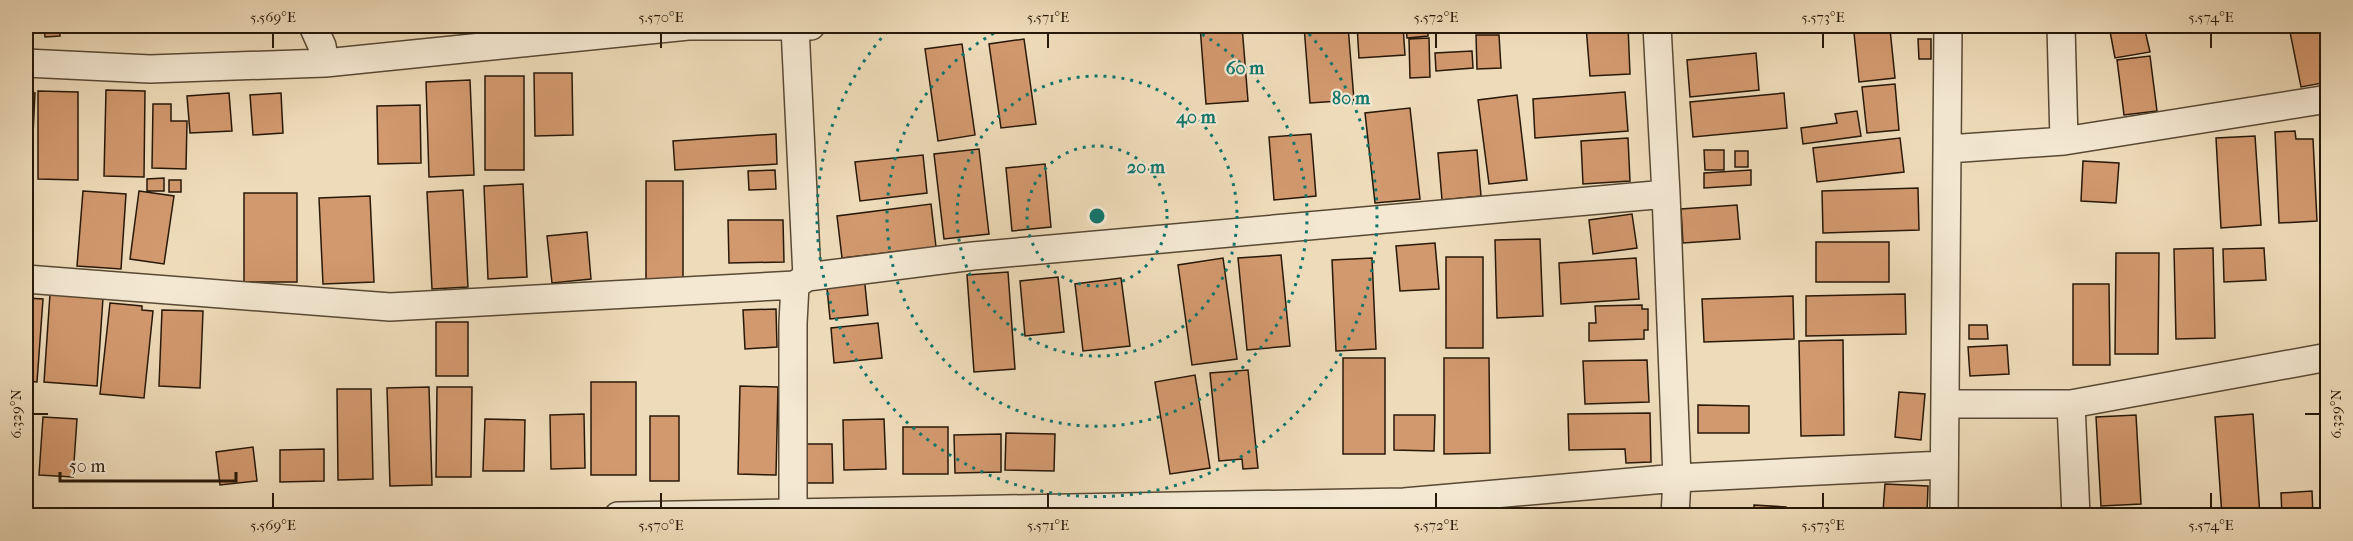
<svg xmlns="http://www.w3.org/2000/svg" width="2353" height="541" viewBox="0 0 2353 541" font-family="'IM FELL French Canon',serif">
<rect width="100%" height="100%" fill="#eedbb9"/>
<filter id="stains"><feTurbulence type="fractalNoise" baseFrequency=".00333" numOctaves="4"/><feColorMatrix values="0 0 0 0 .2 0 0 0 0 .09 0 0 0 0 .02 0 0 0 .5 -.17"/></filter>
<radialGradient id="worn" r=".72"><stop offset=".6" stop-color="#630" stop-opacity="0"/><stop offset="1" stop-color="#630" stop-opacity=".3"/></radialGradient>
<path fill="#d2986e" stroke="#271808" stroke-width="1.5" d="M44,26H59L60,36L45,37Z
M1136,26H1175V29L1137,33Z
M1200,26H1242L1248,101L1206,104Z
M1304,26H1348L1354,100L1310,103Z
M1357,26H1403L1405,55L1359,58Z
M1406,26H1428V36L1407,38Z
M1471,26H1506V29L1471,32Z
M1586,26H1628L1630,74L1590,76Z
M1803,26H1825L1803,29Z
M2109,26H2144L2150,52L2115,58Z
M2328,26V82L2301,87L2290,32Z
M1890,29L1895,78L1859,82L1854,33Z
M1476,35H1499L1501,68L1477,69Z
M1429,38L1430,77L1410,78L1409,39Z
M1024,39L1036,124L1001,128L989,44Z
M1918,39H1931V59H1919Z
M962,44L975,135L938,141L925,49Z
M1472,51L1473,68L1436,71L1435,53Z
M1756,53L1759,90L1690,97L1687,60Z
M2150,56L2157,111L2124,115L2117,60Z
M534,73H572L573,135L535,136Z
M485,76H524V170H485Z
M470,80L474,175L429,177L426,82Z
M1895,84L1899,130L1867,133L1862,87Z
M106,90L145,91L144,177L104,176Z
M38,91L78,92V180L38,179Z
M26,92L35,93L31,175L26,174Z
M1625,92L1628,131L1535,138L1533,99Z
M229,93L232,131L190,133L187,96Z
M281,93L283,133L253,135L250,95Z
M1784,93L1787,128L1693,137L1690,102Z
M1517,95L1527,180L1489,184L1478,100Z
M153,104H171V121H187L186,169L152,168Z
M420,105L421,163L378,164L377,106Z
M1410,108L1420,199L1375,203L1365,113Z
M1857,111L1861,136L1803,144L1801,128L1837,123L1835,114Z
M2295,131L2296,139H2313L2317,221L2279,223L2275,132Z
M776,134L777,164L675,170L673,141Z
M1311,134L1316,196L1274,200L1269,137Z
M2255,136L2261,225L2221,228L2216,138Z
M1628,138L1630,181L1583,184L1581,141Z
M1900,138L1904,172L1817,182L1813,148Z
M979,149L989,234L944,239L934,154Z
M1477,150L1481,196L1442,200L1438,153Z
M1704,150H1724V170H1705Z
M1735,151H1748V167H1735Z
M923,155L927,193L860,201L855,162Z
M2083,161L2119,163L2116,203L2081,201Z
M1045,164L1051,227L1012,231L1006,168Z
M775,170L776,189L749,190L748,171Z
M1751,170V185L1704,188V173Z
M164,178V191H147V179Z
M169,180H181V192H169Z
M646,181H683V279H646Z
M523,184L527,277L488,279L484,186Z
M1918,188L1919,230L1823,233L1822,191Z
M463,190L468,287L432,289L427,192Z
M83,191L126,194L121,269L77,266Z
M139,191L174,196L164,264L130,259Z
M244,193H297V282H244Z
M370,196L374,282L323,284L319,198Z
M931,204L936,247L842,258L837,216Z
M1737,205L1740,239L1683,243L1681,209Z
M1632,214L1637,248L1593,254L1589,220Z
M728,220H783L784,262L729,263Z
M587,232L591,279L552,283L547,236Z
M1540,239L1543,316L1497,318L1495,240Z
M1816,242H1889V282H1816Z
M1435,243L1439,289L1400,291L1396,246Z
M2213,248L2215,338L2176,339L2174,249Z
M2264,248L2266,280L2224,282L2223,249Z
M2116,253H2159L2158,354H2115Z
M1281,255L1290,346L1247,350L1238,258Z
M1446,257H1483V348H1446Z
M1223,258L1237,359L1192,365L1178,265Z
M1372,258L1376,349L1336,351L1332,260Z
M1636,258L1639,299L1561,304L1559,263Z
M1008,272L1015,369L974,372L967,275Z
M864,275L868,315L830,319L826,278Z
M1058,277L1064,332L1025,336L1020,281Z
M1121,278L1130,346L1083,351L1075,284Z
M2073,284H2109L2110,365H2073Z
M50,294L103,298L97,386L44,382Z
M1905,294L1906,334L1806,336V296Z
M1793,296L1794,339L1704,342L1702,299Z
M26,298L43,299L37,382L26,381Z
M110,303L142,306V310L153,311L144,398L100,394Z
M1642,305V309H1648V330H1644V339L1589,341V323H1596L1595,306Z
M776,309L777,347L745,349L743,310Z
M162,310L203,311L200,388L159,386Z
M436,322H468V376H436Z
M878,323L882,358L834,363L831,328Z
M1969,325H1987L1988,339H1969Z
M1843,340L1844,435L1801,436L1799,341Z
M2007,345L2009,374L1970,376L1968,347Z
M1343,358H1385V454H1343Z
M1444,358H1489L1490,453L1444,454Z
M1647,360L1649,402L1585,404L1583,361Z
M1248,370L1258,468L1243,469L1242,459L1219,461L1210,373Z
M1195,375L1210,468L1170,474L1155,382Z
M591,382H636V475H591Z
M740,386L778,387L776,475L738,474Z
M429,387L432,485L390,486L387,388Z
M437,387H472L471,477H436Z
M337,389H371L373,479L338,480Z
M1899,392L1925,394L1921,440L1895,437Z
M26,398H28L26,468Z
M1698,405L1749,406V433H1698Z
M1650,413L1651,462L1626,463L1625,449L1569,450L1568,414Z
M584,414L585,468L551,469L550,415Z
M2253,414L2260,516H2222L2215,417Z
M1394,415H1435L1434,451L1394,450Z
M2136,415L2141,504L2101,506L2096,417Z
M650,416H679V481H650Z
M43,417L77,419L73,477L39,475Z
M485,419L525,420L524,471H483Z
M884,419L886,469L844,470L843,420Z
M903,427H948V474H903Z
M1006,433L1055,434L1054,471L1005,470Z
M1001,434V472L955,473L954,435Z
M802,444H832L833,483H803Z
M253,447L257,481L220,485L216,452Z
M324,449V481L280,482V450Z
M1885,484L1928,486L1927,514L1883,512Z
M2312,491L2313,516H2282L2281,493Z
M1754,505L1786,507V516H1754Z
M1802,511H1842V516H1802Z"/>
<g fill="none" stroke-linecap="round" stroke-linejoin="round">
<g stroke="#594934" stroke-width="30">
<path id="minor" d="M313,26L322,46L325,63
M1657,26L1666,194L1677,478L1675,516
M2061,26L2064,141
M26,63L150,69L325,63L688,26H811
M1948,149L2064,141L2328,99
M807,277L973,256L1666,194
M26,279L390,307L795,285
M1945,404H2071L2328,357
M2071,404L2076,516
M793,512V323L795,285L807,277L795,27
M618,516L1404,502L1677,478L1943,465
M1944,516L1948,26"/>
</g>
<use href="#minor" stroke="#f4e8d2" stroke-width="27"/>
</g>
<path fill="none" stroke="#271808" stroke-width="2" d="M273,33V48M661,33V48M1048,33V48M1436,33V48M1823,33V48M2211,33V48M33,414H48M2305,414H2320M273,493V508M661,493V508M1048,493V508M1436,493V508M1823,493V508M2211,493V508"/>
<g fill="none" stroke="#0f766e" stroke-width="3" stroke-dasharray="3 6">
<circle cx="1097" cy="216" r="70"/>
<circle cx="1097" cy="216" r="140"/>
<path d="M1186 26A210 210 0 1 1 1008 26"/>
<path d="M1303 27A280 280 0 1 1 891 27"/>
</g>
<circle cx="1097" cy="216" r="9" fill="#0f766e" stroke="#f4e8d2" stroke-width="3"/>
<g font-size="18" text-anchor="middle" font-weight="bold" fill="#0f766e" stroke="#f4e8d2" stroke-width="4.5" stroke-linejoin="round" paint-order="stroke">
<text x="1245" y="74">60 m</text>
<text x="1351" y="104">80 m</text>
<text x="1196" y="123">40 m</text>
<text x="1146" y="173">20 m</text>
</g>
<rect width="2353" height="541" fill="none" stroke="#eedbb9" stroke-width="66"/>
<path d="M60 472v9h176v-9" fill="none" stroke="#271808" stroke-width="3"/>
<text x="69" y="472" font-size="18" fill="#271808" stroke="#f4e8d2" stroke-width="4.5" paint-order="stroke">50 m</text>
<rect x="33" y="33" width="2287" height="475" fill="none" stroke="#271808" stroke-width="2"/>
<g font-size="15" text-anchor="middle" fill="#271808">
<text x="273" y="22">5.569°E</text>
<text x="661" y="22">5.570°E</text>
<text x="1048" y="22">5.571°E</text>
<text x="1436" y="22">5.572°E</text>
<text x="1823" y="22">5.573°E</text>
<text x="2211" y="22">5.574°E</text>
<text transform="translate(16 414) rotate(-90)" y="5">6.329°N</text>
<text transform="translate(2336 414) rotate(-90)" y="5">6.329°N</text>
<text x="273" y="530">5.569°E</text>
<text x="661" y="530">5.570°E</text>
<text x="1048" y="530">5.571°E</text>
<text x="1436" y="530">5.572°E</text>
<text x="1823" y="530">5.573°E</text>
<text x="2211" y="530">5.574°E</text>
</g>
<rect width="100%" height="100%" filter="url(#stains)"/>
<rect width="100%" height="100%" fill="url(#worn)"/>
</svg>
